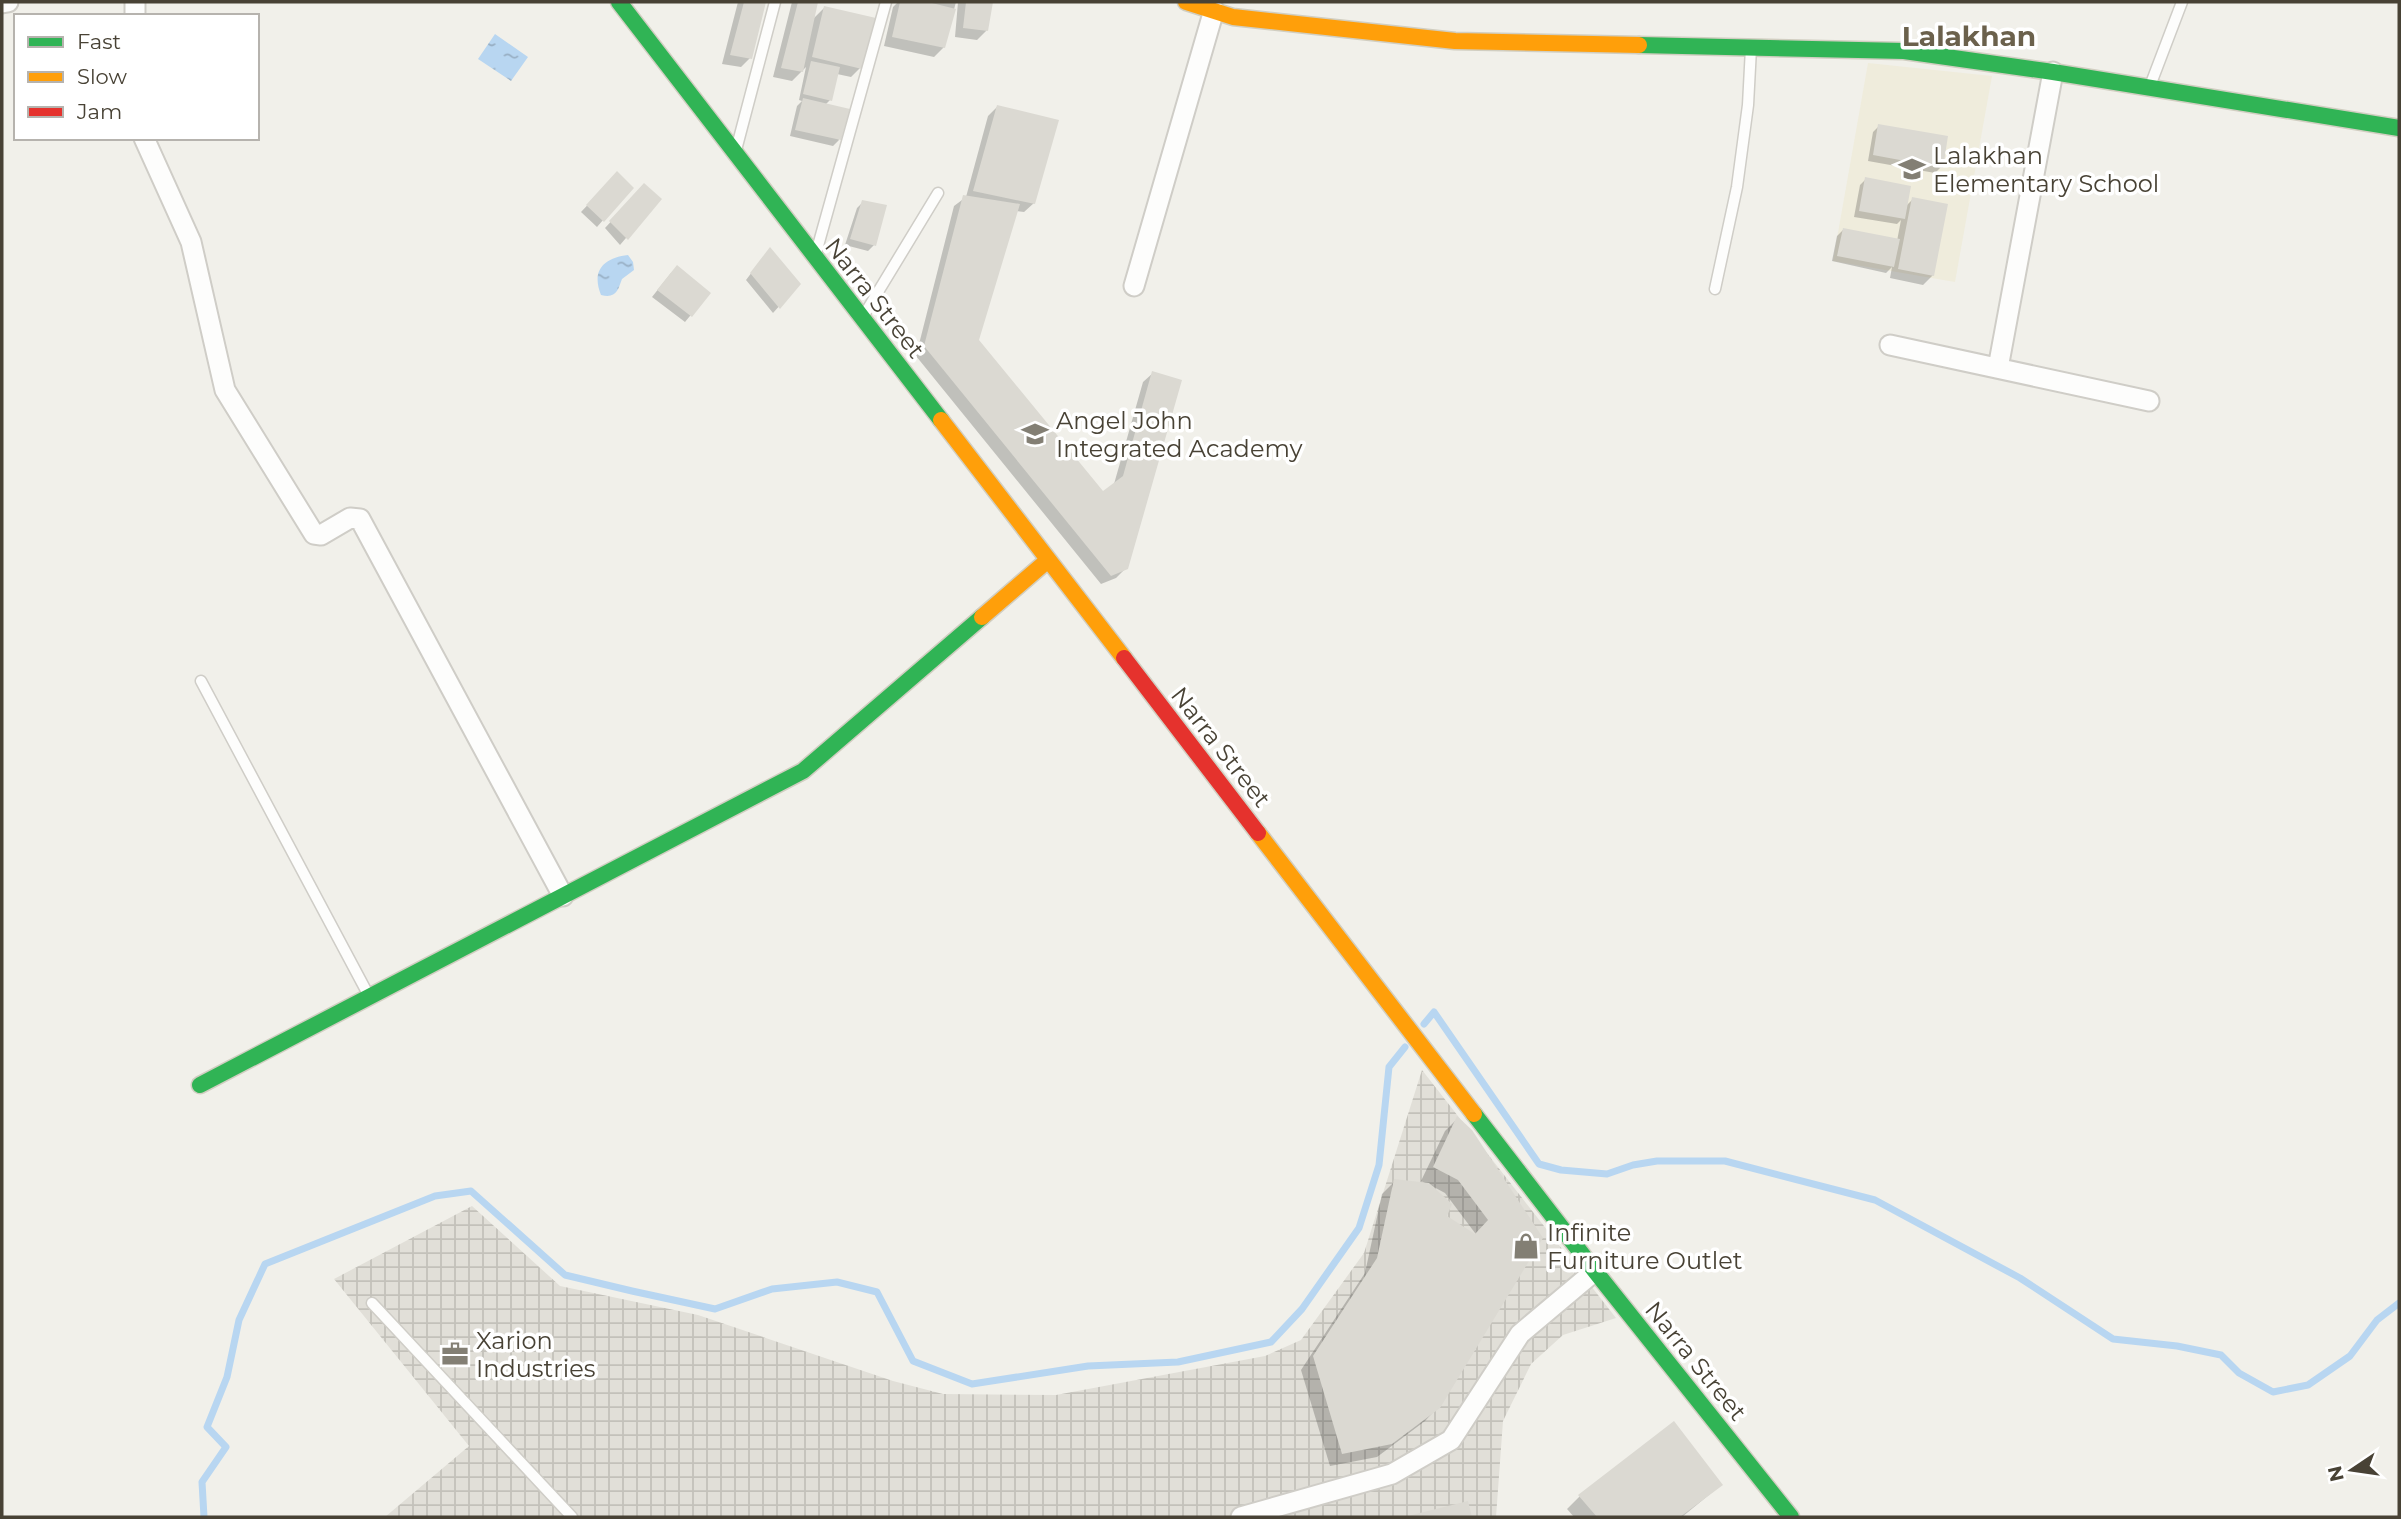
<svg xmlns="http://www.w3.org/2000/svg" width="2401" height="1519" viewBox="0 0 2401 1519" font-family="Montserrat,sans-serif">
<defs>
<pattern id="industrial-grid" width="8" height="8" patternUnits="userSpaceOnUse" patternTransform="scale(1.75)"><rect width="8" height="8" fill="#e1dfd8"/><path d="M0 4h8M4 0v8" fill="none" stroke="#c3c1ba"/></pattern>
<pattern id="water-ripples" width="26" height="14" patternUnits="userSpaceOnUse" patternTransform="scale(1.75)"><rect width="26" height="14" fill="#b8d6f1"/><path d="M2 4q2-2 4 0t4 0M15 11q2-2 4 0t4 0" fill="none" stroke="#98afc4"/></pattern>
</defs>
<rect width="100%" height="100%" fill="#f1f0ea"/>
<path fill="url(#industrial-grid)" d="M1422,1070L1616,1318L1563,1335L1531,1364L1503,1421L1496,1517H385L469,1446L334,1279L472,1206L560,1286L698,1315L893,1381L943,1394L1056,1395L1265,1356L1301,1340L1364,1253Z"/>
<path fill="#efecdc" d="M1868,63L1992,76L1955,282L1833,261Z"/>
<path fill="url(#water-ripples)" d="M495,34L528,57L511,81L478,59Z
M628,255L633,262L634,270L622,279C618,290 616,299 601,295C591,270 604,258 628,255Z"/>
<path fill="#0003" fill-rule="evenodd" d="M738,2H764L750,58L741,67L722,64Z
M792,2H817L813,19L824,8L860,68L851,77L837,74L830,100L825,105L839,140L833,146L790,136L797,106L802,101L799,100L806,67L792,81L773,77Z
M898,2H956L944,47L934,57L884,46L893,7Z
M958,2H991L987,30L977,40L955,37Z
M997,107L1034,203L1024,212L1016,211L978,340L1103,493L1114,484L1143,382L1153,373L1126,568L1116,578L1101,584L916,356L954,206L966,197L988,116Z
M1879,126L1941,167L1935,173L1868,161L1873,132Z
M617,174L631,188L597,227L581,212Z
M1866,179L1905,207L1913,199L1933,275L1923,285L1890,278L1892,267L1886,273L1832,261L1837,236L1843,230L1897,241L1901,220L1897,224L1854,217L1860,185Z
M644,186L659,199L620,245L605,228Z
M863,202L874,245L868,251L845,245L857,208Z
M765,255L799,284L773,313L746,280Z
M671,273L709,293L685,322L652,297Z
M1457,1119L1541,1238L1438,1407L1425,1421L1377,1457L1330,1466L1301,1370L1365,1273L1382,1194L1395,1181L1429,1185L1421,1181L1445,1131ZM1430,1185L1445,1193L1478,1237L1445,1217Z
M1721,1485L1682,1517H1574L1567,1509L1580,1496Z"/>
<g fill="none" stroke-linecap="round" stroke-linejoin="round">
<path stroke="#b8d6f1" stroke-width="7" d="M1424,1024L1434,1012L1539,1164L1561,1170L1607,1174L1633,1165L1657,1161H1725L1875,1200L2020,1278L2113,1339L2177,1346L2221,1355L2239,1373L2273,1392L2308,1385L2350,1356L2377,1320L2399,1303
M204,1517L202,1482L226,1447L207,1427L227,1377L239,1320L265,1264L435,1196L471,1191L565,1275L632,1291L715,1309L772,1289L837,1282L877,1292L913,1361L972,1384L1088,1366L1178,1362L1271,1342L1302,1309L1359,1228L1379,1165L1389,1067L1405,1047"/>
</g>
<path fill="#dbd9d2" d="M744,2H766L752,59L730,55Z
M798,2H818L803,72L781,68Z
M900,2H928L956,9L945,48L892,37Z
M966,2H993L988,31L963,28Z
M824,6L876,18L862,69L812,57Z
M811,61L840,67L832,101L803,94Z
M803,98L850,109L841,140L795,130Z
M997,105L1059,120L1035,204L973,191Z
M1878,124L1948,136L1943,168L1873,155Z
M617,171L634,188L604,222L586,205Z
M1865,177L1911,186L1905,219L1859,211Z
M644,183L662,199L628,240L609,221Z
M963,195L1020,204L979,340L1103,491L1123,476L1152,371L1182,380L1128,569L1111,576L924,346Z
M1912,197L1948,204L1934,276L1898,269Z
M862,200L887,205L876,246L850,239Z
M1843,228L1900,239L1894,267L1837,256Z
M770,247L801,284L780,309L750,273Z
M677,265L711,293L692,317L657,290Z
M1457,1116L1472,1130L1543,1238L1440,1408L1392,1444L1342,1454L1313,1356L1377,1258L1394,1179L1429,1183L1452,1204L1447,1216L1475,1234L1488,1220L1458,1180L1433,1167Z
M1674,1421L1723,1485L1680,1517H1597L1578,1495Z
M1468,1501L1472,1517H1408V1516Z"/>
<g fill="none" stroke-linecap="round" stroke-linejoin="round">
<g stroke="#cfcdc7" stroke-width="13">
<path id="lane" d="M2150,86L2182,2
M736,150L775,2
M816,253L886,2
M1715,289L1737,187L1748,105L1751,48
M864,315L938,193
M201,681L369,996
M372,1303L572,1517"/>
</g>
<g stroke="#cfcdc7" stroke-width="23">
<path id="street" d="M135,2V16
M2,3L8,2
M144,138L191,242L225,390L314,534L321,535L350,518L360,519L563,896
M1134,286L1214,10
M1890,345L2149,401
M1998,368L2053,72
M1241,1517L1392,1474L1451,1440L1520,1334L1595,1271"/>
</g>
<g stroke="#d1cec1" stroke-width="19">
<path id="fast" d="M619,2L941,420
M1639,45L1904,51L2053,72L2399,128
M200,1085L803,771L982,617
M1474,1114L1595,1271L1791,1517"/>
</g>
<g stroke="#d1cec1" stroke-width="19">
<path id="slow" d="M1186,2L1233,17L1455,41L1639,45
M941,420L1124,658
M982,617L1048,560
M1258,833L1474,1114"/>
</g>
<g stroke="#d1cec1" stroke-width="19">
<path id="jam" d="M1124,658L1258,833"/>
</g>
<use href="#lane" stroke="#fdfdfc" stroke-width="10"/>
<use href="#street" stroke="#fdfdfc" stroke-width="19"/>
<use href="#fast" stroke="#30b455" stroke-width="16"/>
<use href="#slow" stroke="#ff9f0a" stroke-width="16"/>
<use href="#jam" stroke="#e5322d" stroke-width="16"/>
</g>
<defs>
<g id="school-bare" transform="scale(2.1)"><path d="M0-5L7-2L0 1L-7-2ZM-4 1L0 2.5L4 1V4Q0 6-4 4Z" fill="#837f74" stroke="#fff" stroke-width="2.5" paint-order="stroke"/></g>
<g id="shop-bare" transform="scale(2.1)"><path d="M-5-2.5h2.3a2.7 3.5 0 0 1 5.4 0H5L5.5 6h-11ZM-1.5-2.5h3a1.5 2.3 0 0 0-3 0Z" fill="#837f74" stroke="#fff" stroke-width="2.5" paint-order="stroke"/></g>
<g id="office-bare" transform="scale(2.1)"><path d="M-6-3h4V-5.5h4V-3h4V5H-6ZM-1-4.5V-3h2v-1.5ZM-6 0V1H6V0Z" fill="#837f74" stroke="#fff" stroke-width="2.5" paint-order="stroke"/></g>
</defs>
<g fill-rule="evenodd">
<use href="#school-bare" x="1912" y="169"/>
<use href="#school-bare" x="1035" y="434"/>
<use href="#shop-bare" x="1526" y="1246"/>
<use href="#office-bare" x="455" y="1354"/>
</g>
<g text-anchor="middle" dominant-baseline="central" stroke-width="7" stroke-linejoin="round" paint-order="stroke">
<g font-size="24" fill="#484235" stroke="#fff" text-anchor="start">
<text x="1933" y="155">Lalakhan<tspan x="1933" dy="28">Elementary School</tspan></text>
<text x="1056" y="420">Angel John<tspan x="1056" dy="28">Integrated Academy</tspan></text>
<text x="1547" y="1232">Infinite<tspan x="1547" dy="28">Furniture Outlet</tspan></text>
<text x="476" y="1340">Xarion<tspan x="476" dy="28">Industries</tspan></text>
</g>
<g font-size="24" fill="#484235" stroke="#fff">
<text transform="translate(875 298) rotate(52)">Narra Street</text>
<text transform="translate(1221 747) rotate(52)">Narra Street</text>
<text transform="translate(1696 1361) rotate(51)">Narra Street</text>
</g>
<g font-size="28" font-weight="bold" fill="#6b614c" stroke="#fff">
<text x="1969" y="36">Lalakhan</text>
</g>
</g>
<rect width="2401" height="1519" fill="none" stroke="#484235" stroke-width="7"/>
<rect x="14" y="14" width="245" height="126" fill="#ffffff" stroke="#b6b3ae" stroke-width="2"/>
<rect x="28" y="37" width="35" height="10" fill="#30b455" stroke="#b6b3ae" stroke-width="2"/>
<text x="77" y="49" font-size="21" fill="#484235">Fast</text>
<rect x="28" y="72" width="35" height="10" fill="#ff9f0a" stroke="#b6b3ae" stroke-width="2"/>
<text x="77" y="84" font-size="21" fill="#484235">Slow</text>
<rect x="28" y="107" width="35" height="10" fill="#e5322d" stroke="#b6b3ae" stroke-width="2"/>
<text x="77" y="119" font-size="21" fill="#484235">Jam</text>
<g transform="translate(2352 1470) rotate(257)" stroke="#ffffff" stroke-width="5" paint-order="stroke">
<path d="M0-5L12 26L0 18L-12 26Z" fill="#484235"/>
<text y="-10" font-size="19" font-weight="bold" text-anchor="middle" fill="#484235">N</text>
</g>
</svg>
